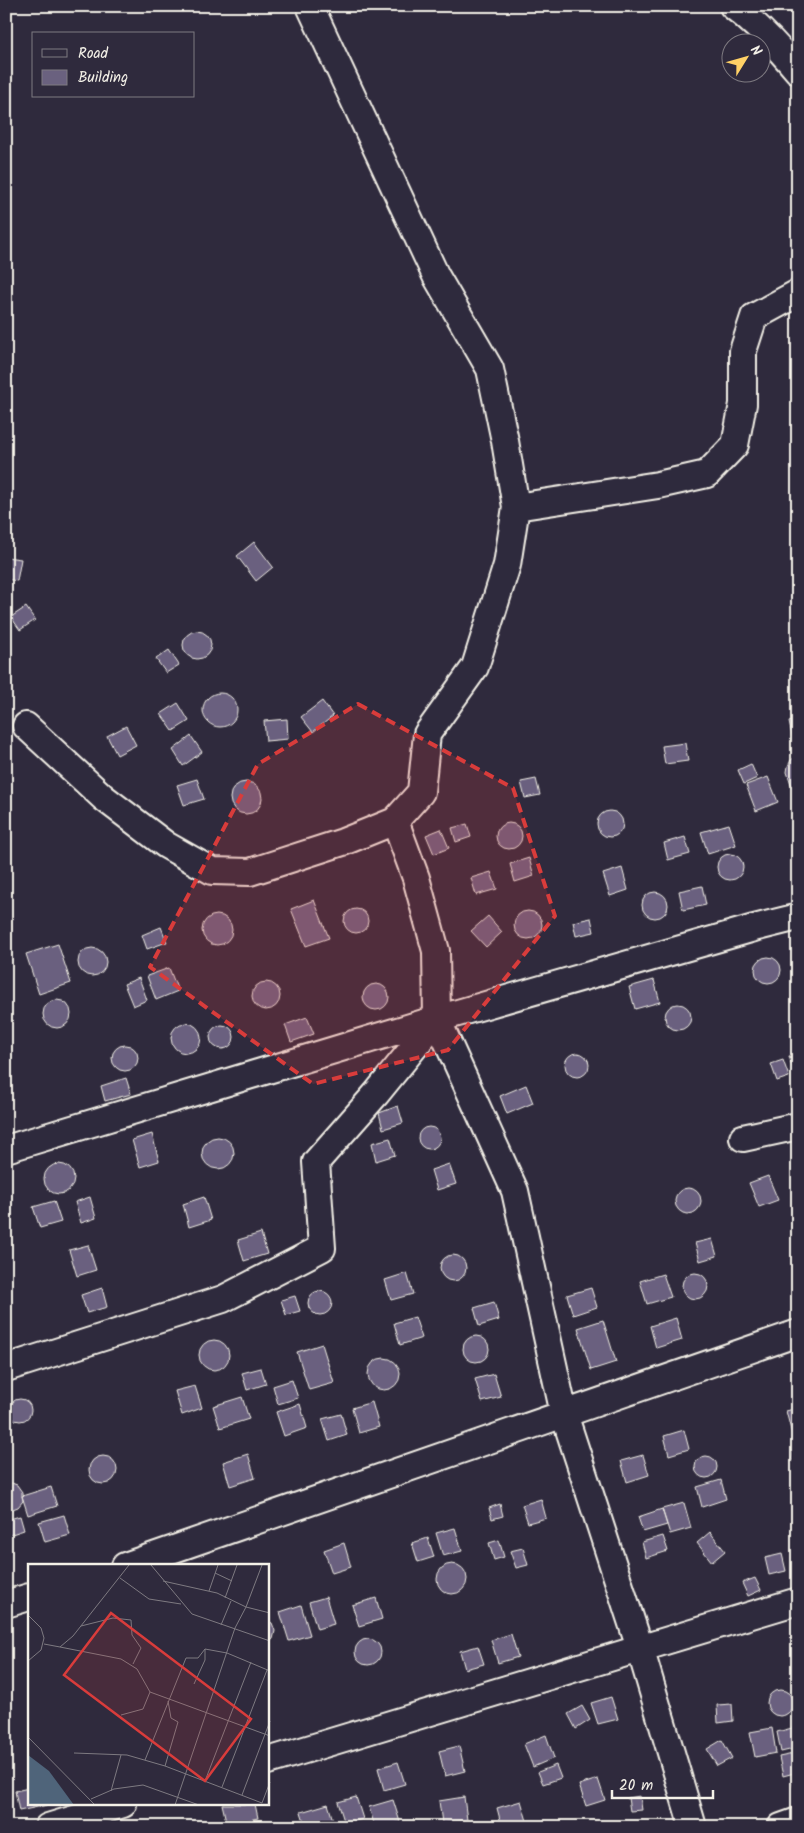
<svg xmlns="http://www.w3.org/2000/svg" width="804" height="1833" viewBox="0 0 804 1833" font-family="Kalam,sans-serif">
<rect width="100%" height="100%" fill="#2f2a3d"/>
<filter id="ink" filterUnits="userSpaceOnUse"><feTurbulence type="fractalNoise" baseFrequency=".02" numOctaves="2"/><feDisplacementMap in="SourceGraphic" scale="10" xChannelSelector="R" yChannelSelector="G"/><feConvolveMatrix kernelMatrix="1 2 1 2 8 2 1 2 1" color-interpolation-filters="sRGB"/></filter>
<g filter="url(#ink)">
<path fill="#6a617f" stroke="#f4f1e8" d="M254,542L273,567L256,581L237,556Z
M6,557L21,559L17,581L6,579Z
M26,607L35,620L20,630L11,617Z
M183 645a14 14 0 1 1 28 0a14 14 0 1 1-28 0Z
M169,650L179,665L166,673L156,659Z
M203 710a17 17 0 1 1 34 0a17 17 0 1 1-34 0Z
M322,701L333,716L313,732L301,717Z
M178,703L189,721L173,731L161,714Z
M287,719L288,739L266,741L264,721Z
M798,719V739L793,740L789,722Z
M126,726L136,745L117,755L107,736Z
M191,736L202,752L183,766L173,750Z
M685,743L688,761L665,764L662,746Z
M798,755V789L791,784L787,772L788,766L791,760Z
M751,764L757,778L744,784L738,770Z
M768,777L778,802L756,811L746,785Z
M197,779L204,799L184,805L177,785Z
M536,779L540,795L525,798L521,782Z
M230 798a16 16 0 1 1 32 0a16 16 0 1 1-32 0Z
M597 824a13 13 0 1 1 26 0a13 13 0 1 1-26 0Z
M496 836a13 13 0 1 1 26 0a13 13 0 1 1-26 0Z
M467,824L471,837L456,842L452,828Z
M729,824L736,845L708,854L701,832Z
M441,829L449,848L434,854L426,835Z
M685,837L690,854L668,860L664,843Z
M717 867a13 13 0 1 1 26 0a13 13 0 1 1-26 0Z
M529,858L534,876L515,882L510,864Z
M622,868L628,890L610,896L603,874Z
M491,872L497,889L476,895L471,878Z
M702,886L706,905L683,910L679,891Z
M642 905a13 13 0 1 1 26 0a13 13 0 1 1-26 0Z
M314,900L329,938L306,946L291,909Z
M344 921a12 12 0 1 1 24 0a12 12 0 1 1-24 0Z
M514 925a14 14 0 1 1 28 0a14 14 0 1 1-28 0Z
M202 930a15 15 0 1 1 30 0a15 15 0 1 1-30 0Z
M488,916L502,932L486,947L471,931Z
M591,918L594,932L576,936L573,922Z
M161,927L167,942L147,949L142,935Z
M58,944L71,983L39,994L26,954Z
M78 962a14 14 0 1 1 28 0a14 14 0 1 1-28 0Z
M755 970a13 13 0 1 1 26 0a13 13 0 1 1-26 0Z
M169,968L178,991L156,1000L147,976Z
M139,978L147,1000L133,1006L124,984Z
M654,980L660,1002L635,1009L629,987Z
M252 996a14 14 0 1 1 28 0a14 14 0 1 1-28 0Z
M363 997a13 13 0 1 1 26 0a13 13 0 1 1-26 0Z
M43 1014a14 14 0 1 1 28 0a14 14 0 1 1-28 0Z
M665 1017a13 13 0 1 1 26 0a13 13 0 1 1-26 0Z
M307,1017L314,1034L291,1042L285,1025Z
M171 1038a15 15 0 1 1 30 0a15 15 0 1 1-30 0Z
M210 1037a12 12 0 1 1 24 0a12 12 0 1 1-24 0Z
M112 1058a13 13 0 1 1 26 0a13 13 0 1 1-26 0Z
M565 1065a12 12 0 1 1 24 0a12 12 0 1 1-24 0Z
M798,1054V1072L794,1073L789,1056Z
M783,1060L789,1077L777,1081L771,1064Z
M126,1078L131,1094L105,1101L101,1086Z
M526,1085L533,1103L507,1114L500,1096Z
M398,1106L403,1123L383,1129L379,1113Z
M418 1138a11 11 0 1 1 22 0a11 11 0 1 1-22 0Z
M152,1134L159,1161L140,1167L132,1140Z
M202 1153a16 16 0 1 1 32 0a16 16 0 1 1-32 0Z
M390,1138L395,1155L376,1161L372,1143Z
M44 1179a15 15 0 1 1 30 0a15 15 0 1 1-30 0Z
M449,1164L456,1184L437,1190L431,1170Z
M768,1176L778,1200L759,1207L749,1183Z
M675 1201a13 13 0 1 1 26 0a13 13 0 1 1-26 0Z
M90,1197L96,1218L81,1223L75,1202Z
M204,1197L211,1220L189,1227L183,1204Z
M54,1201L61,1222L40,1228L33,1207Z
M261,1233L267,1254L244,1261L238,1240Z
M712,1239L717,1256L700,1261L695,1243Z
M88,1245L96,1270L77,1276L69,1250Z
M440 1268a13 13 0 1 1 26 0a13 13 0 1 1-26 0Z
M682 1286a13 13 0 1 1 26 0a13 13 0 1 1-26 0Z
M407,1273L413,1294L391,1300L385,1280Z
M663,1274L671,1297L647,1304L640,1281Z
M102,1288L107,1307L87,1313L81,1295Z
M591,1288L597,1307L573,1315L567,1295Z
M308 1303a12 12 0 1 1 24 0a12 12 0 1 1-24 0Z
M295,1296L300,1311L286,1315L281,1300Z
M494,1302L499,1320L479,1326L474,1308Z
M415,1317L422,1338L400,1345L394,1323Z
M676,1318L682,1340L656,1348L650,1326Z
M603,1320L616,1362L591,1370L578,1328Z
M463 1349a13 13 0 1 1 26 0a13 13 0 1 1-26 0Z
M199 1355a15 15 0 1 1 30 0a15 15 0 1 1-30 0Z
M322,1344L334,1383L309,1390L297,1352Z
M368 1374a16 16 0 1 1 32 0a16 16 0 1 1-32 0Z
M261,1368L266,1384L247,1390L242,1373Z
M494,1374L501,1397L482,1402L475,1379Z
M292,1380L298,1398L278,1404L273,1386Z
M195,1386L202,1408L182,1415L175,1391Z
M242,1397L249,1419L220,1428L213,1406Z
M9 1410a11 11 0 1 1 22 0a11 11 0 1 1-22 0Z
M372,1402L379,1427L359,1433L352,1408Z
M300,1404L307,1428L284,1436L276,1412Z
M798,1408V1432L792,1434L786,1411Z
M341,1414L347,1435L329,1441L322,1419Z
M684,1430L689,1449L669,1455L664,1436Z
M797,1445H798V1468L792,1459L793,1451Z
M248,1454L255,1478L230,1486L223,1462Z
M643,1455L649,1475L627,1482L621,1461Z
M89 1470a14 14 0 1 1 28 0a14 14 0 1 1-28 0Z
M695 1467a11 11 0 1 1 22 0a11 11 0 1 1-22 0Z
M721,1480L726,1499L702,1507L697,1487Z
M9,1482L17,1485L22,1492V1496L23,1501L18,1507L10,1510L6,1509V1483Z
M51,1487L57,1506L28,1515L22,1496Z
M541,1499L546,1518L528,1523L522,1505Z
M684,1503L691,1528L670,1534L662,1509Z
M500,1504L503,1516L492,1519L489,1508Z
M662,1509L667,1525L643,1532L638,1517Z
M64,1515L70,1535L45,1542L39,1522Z
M20,1516L24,1530L6,1536V1520Z
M455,1528L462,1551L443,1556L436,1533Z
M710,1532L725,1551L712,1562L697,1543Z
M663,1536L668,1551L646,1558L642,1542Z
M428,1538L434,1557L418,1562L412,1543Z
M499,1540L504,1557L494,1560L489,1543Z
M344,1543L351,1567L332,1573L324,1550Z
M523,1548L528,1565L516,1568L510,1551Z
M782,1554L786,1571L769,1575L765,1558Z
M437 1579a15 15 0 1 1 30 0a15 15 0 1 1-30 0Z
M755,1578L761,1590L748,1596L742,1583Z
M326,1597L334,1624L317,1629L309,1602Z
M376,1598L382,1619L359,1626L352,1605Z
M301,1605L310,1635L289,1641L280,1612Z
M268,1621L272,1623L275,1631L273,1639L268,1643Z
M511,1634L518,1657L498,1663L491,1640Z
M355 1652a13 13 0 1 1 26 0a13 13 0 1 1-26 0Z
M478,1646L484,1664L465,1669L460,1651Z
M798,1666V1684L793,1668Z
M767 1703a13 13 0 1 1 26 0a13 13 0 1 1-26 0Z
M611,1697L618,1719L598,1724L591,1703Z
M732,1704L733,1721L718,1723L717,1705Z
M582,1706L590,1720L576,1729L568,1714Z
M796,1727L798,1748L781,1752L777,1732Z
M772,1728L776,1753L755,1757L750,1732Z
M546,1735L554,1758L533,1767L524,1744Z
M722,1740L732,1758L717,1766L707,1749Z
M459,1746L465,1771L445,1776L439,1751Z
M798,1753V1772L783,1776L779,1757Z
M398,1762L405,1784L384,1790L378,1768Z
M556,1765L561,1778L543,1784L538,1772Z
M598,1779L605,1800L586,1806L579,1785Z
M798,1781V1799L793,1783Z
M29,1788V1804H52L19,1811L15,1791Z
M640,1796L642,1810L630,1811L628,1798Z
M356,1797L363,1819L345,1824L338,1802Z
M464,1797L467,1820L442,1823L439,1801Z
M393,1800L400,1822L384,1827H375L369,1807Z
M521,1801L527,1821L502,1827L497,1808Z
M222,1804H255L258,1818L227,1825Z
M328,1804L335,1827H306L301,1812Z
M612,1822L614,1827H601Z"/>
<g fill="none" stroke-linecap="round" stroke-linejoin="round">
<g stroke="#f4f1e8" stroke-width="30">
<path id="street" d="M733,6C758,25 778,47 798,71
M516,507L658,485L707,474L735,445L743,404V351L754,317L798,293
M26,726L104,798L166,845L212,871L250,872L343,842L395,821L421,792L427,734L475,667L507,565L516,507L505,441L490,369L436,276L310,6
M395,821L416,878L436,951L437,1019L515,1191L564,1414L640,1648L693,1827
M743,1138L798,1126
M6,1149L437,1019L754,928L798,917
M6,1368L223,1299L322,1248L316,1162L376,1094L437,1019
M125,1566L798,1333
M6,1604L29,1597
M268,1761L798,1601
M48,1827L123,1804
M781,1827L798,1821"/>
</g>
<use href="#street" stroke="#2f2a3d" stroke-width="26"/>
</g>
</g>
<path fill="#d93c3b" fill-opacity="0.2" stroke="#d93c3b" stroke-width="4" stroke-dasharray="10 6" stroke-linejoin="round" d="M358,704L513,788L555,916L448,1050L313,1084L150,967L258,764Z"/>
<g transform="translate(28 1564)">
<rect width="241" height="241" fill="#2f2a3d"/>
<path d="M0,191L21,207L46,241H0Z" fill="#4f647a"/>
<path fill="none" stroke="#7e7a81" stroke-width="1" d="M123,1L164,50L242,77M187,9L204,17M92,14L121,35L153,40M135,17L189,29L218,43L242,49M181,27L190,1M197,34L209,1M0,51L13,64L16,74L13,86L0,97M193,61L203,37M53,62L85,54L103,56L104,71L113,84L105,100M16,80L32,83L45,72L101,1M32,83L93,95L109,105L122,128L242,172M166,120L177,96V85M93,151L115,145L122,128M0,173L67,241M46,189L99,191L137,202L234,239M117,196L158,94H170L177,85L199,89L242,107M137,202L150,158L143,154L140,137M177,217L223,98M194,223L239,106M83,227L93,191M214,231L242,157M63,235L86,225L115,221L171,241M234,239L242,218M147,241L207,64L218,43L234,1"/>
<path fill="#d93c3b" fill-opacity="0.15" stroke="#d93c3b" stroke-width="2.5" d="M83,49L223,155L177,217L36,111Z"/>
<rect width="241" height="241" fill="none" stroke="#f4f1e8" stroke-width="2.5"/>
</g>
<rect width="804" height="1833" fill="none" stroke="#2f2a3d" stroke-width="25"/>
<rect x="12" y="12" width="779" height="1808" fill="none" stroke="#f4f1e8" stroke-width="2" filter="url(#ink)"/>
<rect x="32" y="32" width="162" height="65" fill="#2f2a3d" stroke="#7e7a81"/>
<rect x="42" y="49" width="25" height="8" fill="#2f2a3d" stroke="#7e7a81"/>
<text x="78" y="58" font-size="15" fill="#f4f1e8">Road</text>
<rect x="42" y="70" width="25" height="15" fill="#6a617f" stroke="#7e7a81"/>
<text x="78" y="82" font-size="15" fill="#f4f1e8">Building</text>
<g transform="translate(746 58) rotate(53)"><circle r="24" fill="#2f2a3d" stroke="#7e7a81"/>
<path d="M0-4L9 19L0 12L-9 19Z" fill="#ffd166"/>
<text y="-8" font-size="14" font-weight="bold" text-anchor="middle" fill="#f4f1e8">N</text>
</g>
<path d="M612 1790v8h101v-8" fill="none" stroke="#f4f1e8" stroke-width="2.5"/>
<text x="619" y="1790" font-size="15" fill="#f4f1e8" stroke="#2f2a3d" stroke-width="4" paint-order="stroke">20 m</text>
</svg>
